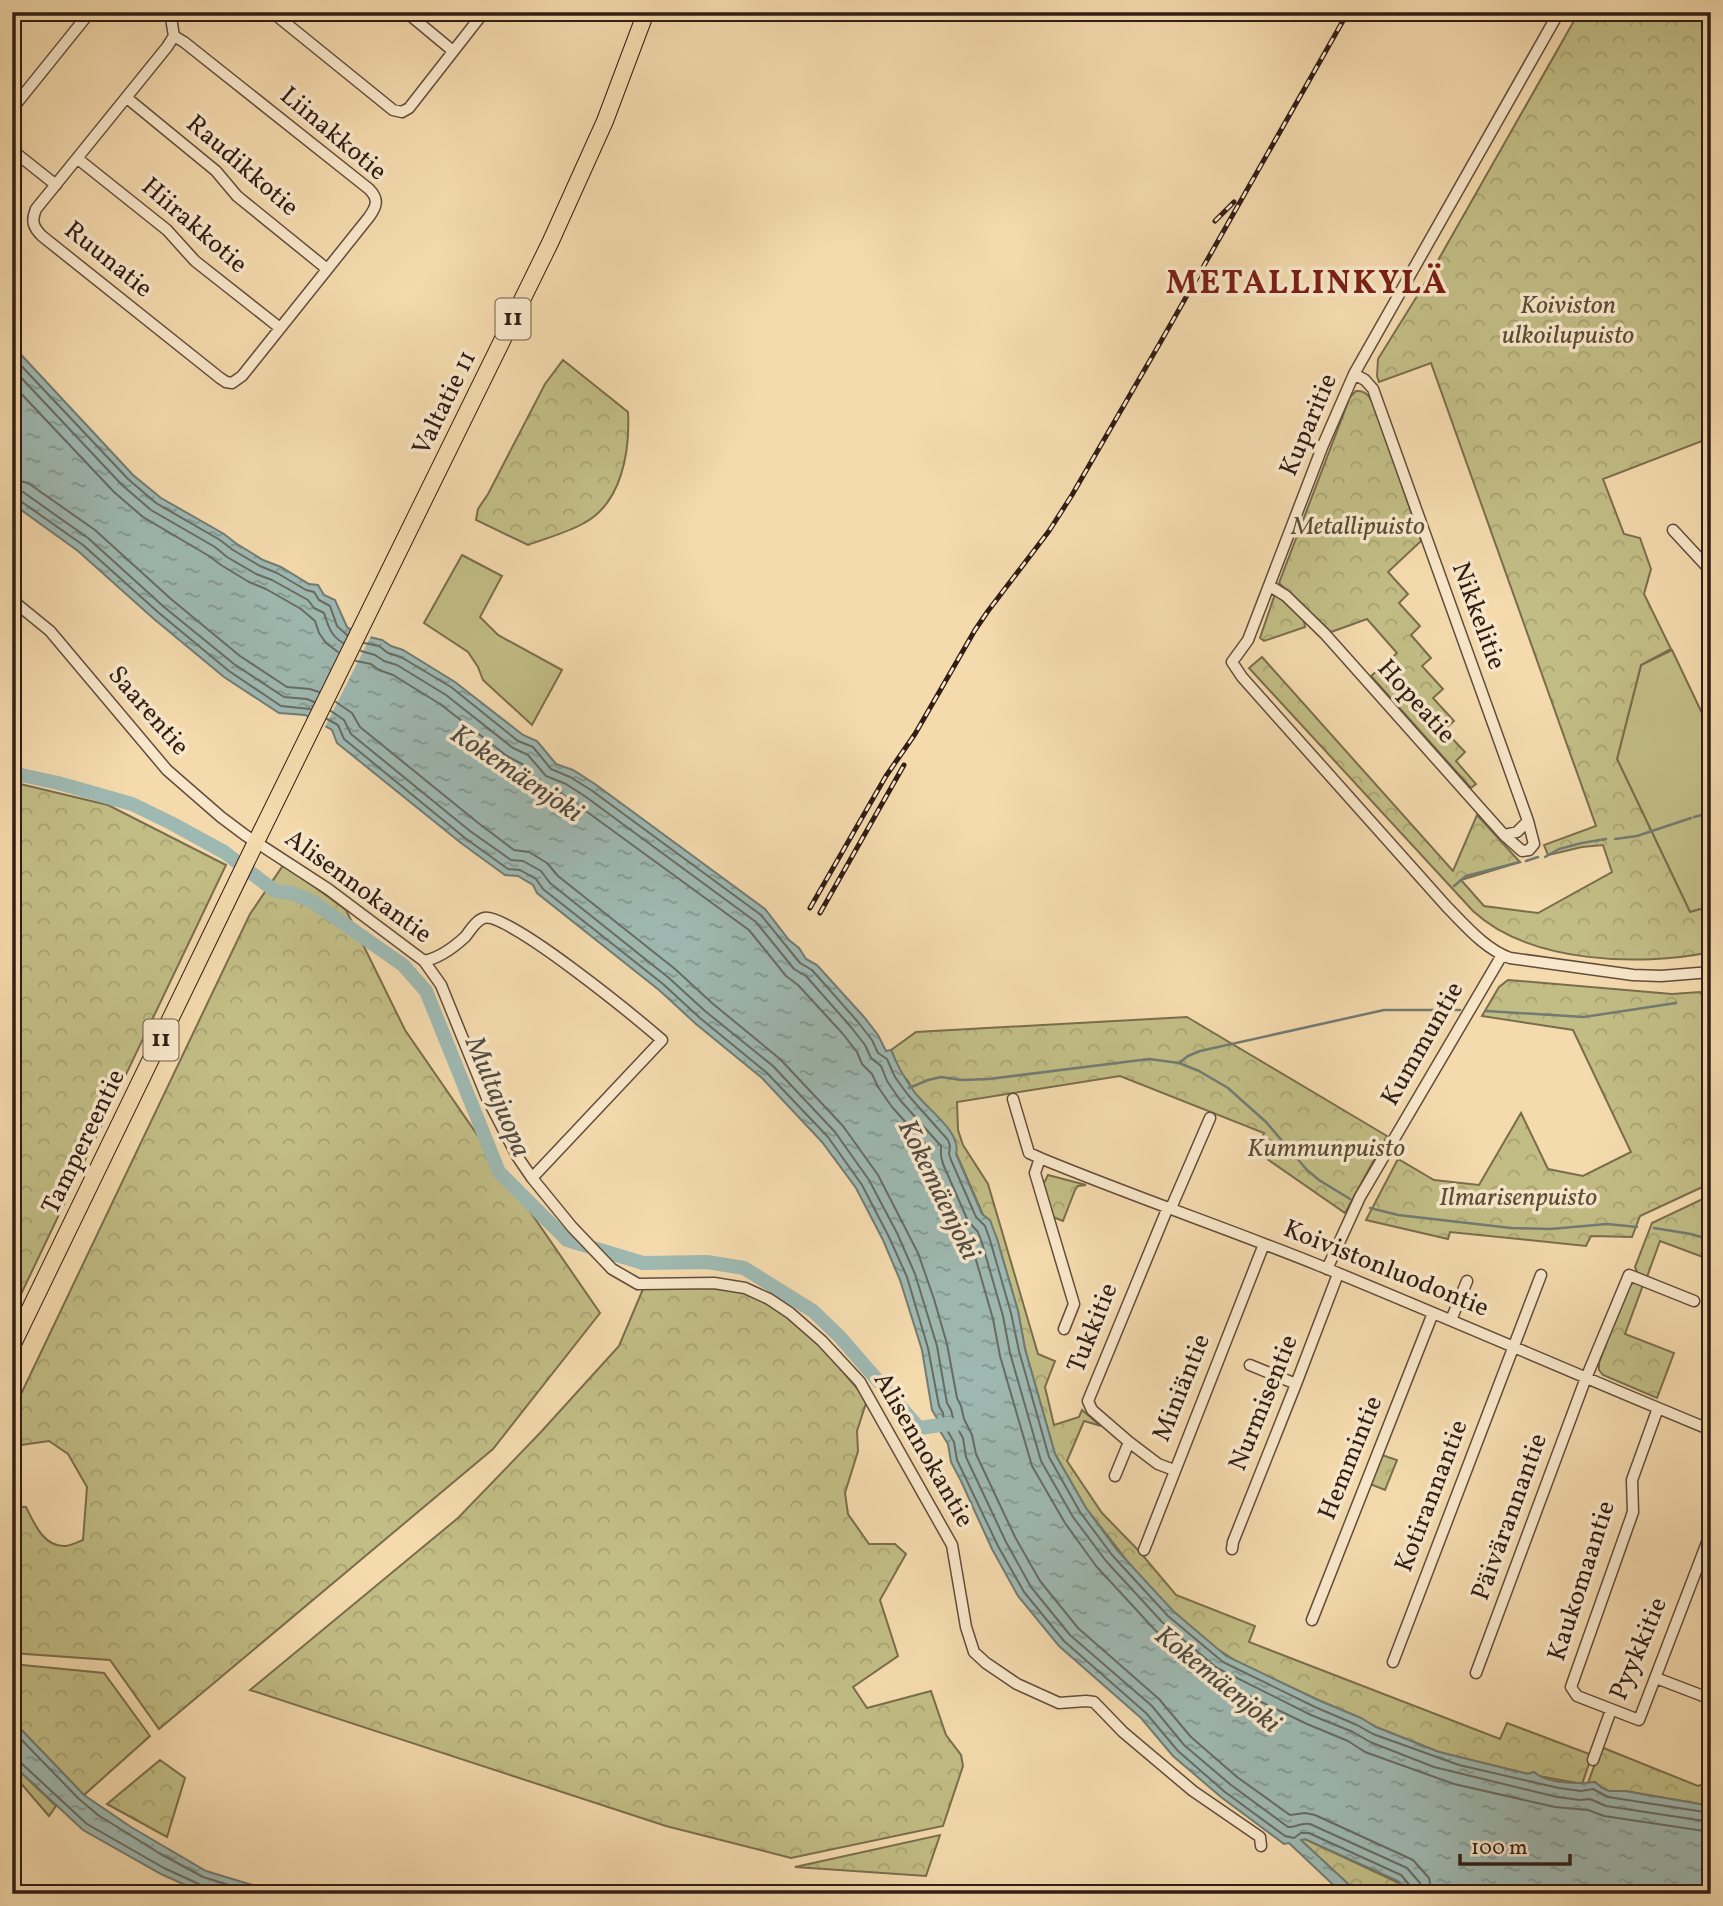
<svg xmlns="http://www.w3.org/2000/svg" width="1723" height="1906" viewBox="0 0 1723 1906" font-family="Vollkorn,serif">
<defs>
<pattern id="forest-crowns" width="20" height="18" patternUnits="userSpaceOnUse" patternTransform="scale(1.75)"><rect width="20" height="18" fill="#c2bd85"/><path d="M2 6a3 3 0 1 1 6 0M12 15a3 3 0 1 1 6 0" fill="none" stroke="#a7a272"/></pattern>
<pattern id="water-ripples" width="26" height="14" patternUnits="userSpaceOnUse" patternTransform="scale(1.75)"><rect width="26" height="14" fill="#9eb9b2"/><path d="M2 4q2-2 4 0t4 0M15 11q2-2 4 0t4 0" fill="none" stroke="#819690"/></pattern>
</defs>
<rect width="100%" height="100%" fill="#f4daad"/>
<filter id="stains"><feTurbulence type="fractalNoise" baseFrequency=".00286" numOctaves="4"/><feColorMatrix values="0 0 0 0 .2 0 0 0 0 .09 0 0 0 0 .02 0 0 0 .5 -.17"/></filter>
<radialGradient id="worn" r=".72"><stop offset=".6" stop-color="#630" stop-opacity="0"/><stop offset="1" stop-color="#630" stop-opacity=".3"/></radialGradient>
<path fill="#c2bd85" stroke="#7a6d4d" stroke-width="2" d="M462,555L502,576L480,617L498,635L562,670L532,725L483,680L478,667L468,652L424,623Z
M1672,650L1711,732V906L1690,912L1617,759L1641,665Z
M12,1764L56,1806L49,1816L12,1773Z"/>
<path fill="url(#forest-crowns)" stroke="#7a6d4d" stroke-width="2" d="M1579,12H1711V440L1707,439L1603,479L1624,534L1640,538L1651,569L1644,594L1671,649L1641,665L1617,759L1690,912L1711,906V952C1639,967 1529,963 1473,911L1249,668L1262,657L1453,871L1477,815L1520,862L1461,880L1484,906L1538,913L1612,872L1603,845L1582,847L1548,855L1544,845L1596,826L1431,363L1379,382L1377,376L1378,359L1424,285Z
M563,360L628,412C630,451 622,503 584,523C567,533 546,538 528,545L476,520L478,509L488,494L545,384Z
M1356,391C1367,390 1370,398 1375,407L1421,541L1388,572L1408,594L1399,603L1420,626L1411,635L1431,658L1422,666L1443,689L1433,698L1454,721L1444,730L1465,752L1456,761L1476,784L1471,788L1371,676L1397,653L1367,619L1331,632L1279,583L1350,397Z
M1277,595H1281L1304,621L1305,627L1264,641L1260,638L1274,597Z
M12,782L108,805L226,865L12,1313Z
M284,864L346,910L405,1030L600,1313L493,1449L159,1729L110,1660L12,1653V1506L26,1507C34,1523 44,1548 66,1546C71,1545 78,1542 83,1540L87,1487L68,1454L49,1441L14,1446L12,1453V1413L250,914Z
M1508,980L1672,994L1700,992L1711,1010V1183L1640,1216L1632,1237L1591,1236L1586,1246L1450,1232L1448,1239L1366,1220L1398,1159L1434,1180L1479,1185L1521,1113L1548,1169L1583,1176L1631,1152L1573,1030L1482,1016L1499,987Z
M1187,1017L1387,1136L1345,1213L1257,1152L1264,1133L1120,1076L957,1102L958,1130L963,1145L988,1184L1038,1354L1055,1361L1045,1387L1054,1425L1079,1417L1082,1410L1101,1426L1084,1421L1067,1461L1102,1513L1139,1551L1176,1595L1255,1626L1249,1642L1500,1739L1507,1723L1592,1755L1582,1784L1539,1776L1534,1772L1528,1774L1439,1752L1376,1727L1351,1714L1318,1700L1236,1661L1216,1648L1173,1611L1135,1571L1086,1508L1055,1454L1025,1349L1018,1311L997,1239L984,1217L956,1153L948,1129L913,1091L908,1081L901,1073L891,1050L916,1032Z
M1048,1175L1086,1185L1078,1186L1075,1190L1063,1221L1053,1217L1043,1185Z
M1711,1195V1260L1660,1241L1647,1277L1638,1274L1635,1267L1652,1223Z
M1635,1282L1643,1285L1625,1334L1674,1353L1657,1398L1603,1375L1599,1370V1363L1628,1286Z
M722,1287C730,1289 740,1289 748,1292C796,1308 835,1364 867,1400L857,1431L858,1451L845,1493L848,1514L869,1544H895L906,1554L880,1600L898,1656L853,1687L867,1708L931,1691L946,1735L961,1755L963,1766L943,1826L791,1858L666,1826L250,1690L458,1518L540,1433L619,1346L643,1289Z
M1382,1455L1397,1460L1385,1490L1370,1484Z
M12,1664L104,1673L150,1736L84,1795L12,1720Z
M1601,1747L1698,1786L1711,1781V1806L1625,1791H1609L1602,1788L1595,1782L1588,1783Z
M160,1760L185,1778L167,1837L107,1804Z
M940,1835L926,1876L795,1867Z
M1305,1839L1399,1883L1407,1893L1359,1894L1300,1840Z"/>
<path fill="url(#water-ripples)" stroke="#727b73" stroke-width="2" d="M12,345L133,475L161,498L224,534L237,544L263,560L281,567L309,584L318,585L324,595L335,600L347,627L361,635L382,640L391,646L403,650L455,682L523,735L537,741L556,764L573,770L595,784L765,909L789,940L799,948L806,959L817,965L864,1017L878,1035L886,1051L891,1050C897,1066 905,1079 915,1093C927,1109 962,1132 956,1154L982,1214L990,1220L997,1239L1018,1311L1025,1349L1055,1454L1086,1508L1117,1550L1173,1611L1226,1656L1318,1700L1361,1718L1376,1727L1439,1752L1528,1774L1534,1772C1547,1784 1579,1784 1595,1782L1602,1788L1609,1791H1625L1711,1806V1894H1406L1407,1892L1398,1881L1305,1839L1301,1840L1359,1894H1343L1289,1843L1284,1844L1221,1797L1173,1756L1141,1718L1059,1646L1018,1596L992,1549L961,1481L951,1462L948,1444L940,1431L935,1426L938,1420L932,1410L922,1350L900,1280L883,1240L856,1188L822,1142L762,1078L696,1024L659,990L537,893L533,885L518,876L505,875L461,843L337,743L332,730L305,715L279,713L224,677L154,619L78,551L17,507L12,503Z
M12,1720L84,1795L131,1827L206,1871L282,1894H205L161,1874L83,1830L12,1764Z"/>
<path fill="#f4daad" d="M362,631L372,634L324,729L309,721Z"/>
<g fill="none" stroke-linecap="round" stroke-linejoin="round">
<path stroke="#686b64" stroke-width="2" d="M12,356L128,479L156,503L220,540L233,550L260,566L277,573L306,590L314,592L319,600L330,606L337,626L347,635
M12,368L122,485L151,510L215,547L227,557L256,574L272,580L308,600L314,608L324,613C328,626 331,636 343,643
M12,384L114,492L143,517L209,556L221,565L249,582L266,589L301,609L315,621L319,633L326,643L338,652
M12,479L28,483L95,530L171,599L240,656L287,687L310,689L319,692
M12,490L23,492L88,538L164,607L234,664L284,697L307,699L314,702
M12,498L19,500L83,545L159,613L229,671L281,706L310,709
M364,643L379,646L388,653L401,657L451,687L518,741L533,747L551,769L570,777L591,790L761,915L800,963L812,970L858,1022L872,1040L878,1053L887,1059L895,1077L908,1095L948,1140L950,1146L949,1154L951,1160L976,1217L985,1226L990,1240L1011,1313L1019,1351L1049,1457L1080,1512L1112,1555L1168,1616L1223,1662L1315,1707L1357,1725L1373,1734L1459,1765L1559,1788L1581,1791L1593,1789L1608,1797L1711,1813
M361,651L375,655L384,661L397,665L446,695L513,748L528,755L546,776L566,784L586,797L756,922L794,969L806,976L851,1027L865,1045L871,1058L881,1066L887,1081L900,1100L941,1146V1156L943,1164L968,1221L978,1232L982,1243L1003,1316L1010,1353L1041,1461L1073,1517L1106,1561L1162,1622L1217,1668L1311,1715L1353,1732L1370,1742L1434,1767L1557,1797L1580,1800L1590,1799L1606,1806L1711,1822
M356,661L371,664L379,670L393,675L440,704L507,756L522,764L540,785L562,794L579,806L749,930L786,976L798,985L843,1034L857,1052L862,1064L872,1074L878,1087L892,1107L930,1149V1158L934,1168L959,1226L969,1239L972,1246L993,1319L1000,1356L1032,1466L1065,1523L1096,1566L1155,1630L1214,1679L1307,1724L1348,1741L1365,1752L1454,1784L1555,1807L1588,1810L1604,1816L1711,1832
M336,702L352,713L360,727L477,822L514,850L529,852L547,863L558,876L675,969L712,1003L780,1059L843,1126L878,1175L918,1253L934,1299L947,1344L957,1398L961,1406L964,1419L972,1435L976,1454L1015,1537L1040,1581L1078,1628L1159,1699L1191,1737L1237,1777L1290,1815L1305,1813L1315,1815L1413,1860L1429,1878L1432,1894
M331,711L344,720L351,734L470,831L511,860L523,861L541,871L550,883L669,978L705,1011L773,1066L835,1132L869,1180L897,1233L915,1274L937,1346L947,1403L951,1410L954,1422L963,1438L966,1457L1006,1542L1031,1587L1070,1635L1152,1706L1184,1745L1231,1785L1288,1827C1295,1828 1301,1822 1310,1824L1407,1868L1420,1883L1422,1894
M327,719L338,725L344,739L465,838L508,869L520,870L536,879L543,889L663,984L700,1018L767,1073L828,1137L862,1185L889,1237L907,1277L928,1348L939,1406L943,1413L944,1425L954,1442L957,1460L998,1546L1024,1592L1064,1641L1146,1713L1178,1751L1225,1792L1285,1836L1294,1838L1301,1833H1309L1401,1875L1412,1888L1413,1894
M12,1730L79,1799L98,1815L159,1853L203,1877L258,1894
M12,1760L20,1762L87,1824L164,1868L201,1885L205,1888V1894"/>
<path stroke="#727b73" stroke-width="2.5" d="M1694,817L1711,813
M1615,839L1637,836L1691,818
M1545,857L1559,849L1582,843L1606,839
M1526,861L1538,857
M1454,886L1466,876L1520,862
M1486,1011L1584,1017L1676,1003
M1179,1063L1188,1056L1200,1051L1384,1010H1460
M909,1088L928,1080L941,1077L962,1080L989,1079L1149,1059L1179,1063L1199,1071L1228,1088L1266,1122L1307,1170L1319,1180L1350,1199
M1370,1208L1398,1215L1511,1228L1550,1229L1607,1224L1637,1227
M1654,1228L1691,1234L1711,1240"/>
<path stroke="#9eb9b2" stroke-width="14" d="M12,773L58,783L132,804L171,823L224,852L275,891L291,893L313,902L403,965L426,991L499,1172L567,1240L643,1263L707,1262L744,1268L813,1311L840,1337L919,1428L948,1424L954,1426"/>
<g stroke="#624c3b" stroke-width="13">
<path id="minor" d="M170,12L174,36L167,47L36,209C31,221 33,227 42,236L220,378L226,382L232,383L242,376L369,217C377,206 379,199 369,189L184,42L174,36
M272,12L393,110L402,112L409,108L484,12
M406,12L453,51
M1559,12L1354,374L1323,445L1248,640L1232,662L1242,677L1447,907C1466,926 1485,949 1510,958L1633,975L1661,976L1711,972
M127,98L216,171L237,196L327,269
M12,109L90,12
M12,150L56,185
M78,159L167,230L195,261L280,328
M1354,374L1365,380L1373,389L1528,821L1534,844L1529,850L1522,851L1504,835
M1673,530L1711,571
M1270,586L1286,596L1325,634L1504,835L1517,832L1528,821
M12,600L50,631L167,770L221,817L245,835L328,889L424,961L441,985L487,1098L517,1156L532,1178L572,1227L612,1269L638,1284L714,1283L745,1288L769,1299L790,1313L822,1341L860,1382L952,1545L966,1627L974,1652L986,1663L1017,1684L1059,1703L1086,1701L1094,1702L1123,1732L1193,1791L1260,1837L1261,1846
M424,961C440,958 453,948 465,937C470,931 476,920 484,918C507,911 640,1021 662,1040L532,1178
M1013,1099L1029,1153L1040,1158L1035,1173L1074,1304L1064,1329
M1040,1158C1132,1196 1226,1228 1318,1265C1450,1319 1580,1376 1711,1430
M1168,1207L1088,1401L1092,1410L1129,1442L1158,1464L1174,1470
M1171,1208L1210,1118
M1327,1269L1360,1197L1502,955
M1451,1320L1467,1281
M1250,1365L1296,1384
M1658,1408L1632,1480L1633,1512L1571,1687L1577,1696L1639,1720L1711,1532
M1115,1476L1129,1442
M1232,1549L1233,1542L1296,1384L1338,1274
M1144,1550L1264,1244
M1312,1620L1433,1313
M1393,1662L1541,1275
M1476,1673L1584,1383L1629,1275L1694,1301
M1656,1678L1711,1699
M1593,1760L1611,1710"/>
</g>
<g stroke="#311d15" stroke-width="18">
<path id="highway" d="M12,1346L256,842L550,243L605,121L646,12"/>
</g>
<use href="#minor" stroke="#f8e7ca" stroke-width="10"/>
<use href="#highway" stroke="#f4daad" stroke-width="16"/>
<g stroke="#311d15" stroke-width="5">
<path id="rail" d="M1215,221L1234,202
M810,908L886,776L915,734L975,630L988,611L1049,531L1072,495L1160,343L1348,12
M820,913L904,765"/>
</g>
<use href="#rail" stroke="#f8e7ca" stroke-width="2.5" stroke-dasharray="8" stroke-linecap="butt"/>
</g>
<g text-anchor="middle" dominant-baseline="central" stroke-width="7" stroke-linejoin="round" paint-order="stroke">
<g fill="#f8e7ca" stroke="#6d5a4b" stroke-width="2">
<rect x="495.5" y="298.5" width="35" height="41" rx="5"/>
<rect x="143.5" y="1019.5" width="35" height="41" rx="5"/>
</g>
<g font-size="24" font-weight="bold" fill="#311d15">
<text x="513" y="319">11</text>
<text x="161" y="1040">11</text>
</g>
<g font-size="26" fill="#311d15" stroke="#f8e7ca">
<text transform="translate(333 134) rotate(40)">Liinakkotie</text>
<text transform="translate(242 166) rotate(41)">Raudikkotie</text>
<text transform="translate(194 226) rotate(41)">Hiirakkotie</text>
<text transform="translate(108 260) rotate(39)">Ruunatie</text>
<text transform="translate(445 403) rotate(-64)">Valtatie 11</text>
<text transform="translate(1309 425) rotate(-67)">Kuparitie</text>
<text transform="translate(1478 616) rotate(70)">Nikkelitie</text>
<text transform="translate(1416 702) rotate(48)">Hopeatie</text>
<text transform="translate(148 711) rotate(49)">Saarentie</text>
<text transform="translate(358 887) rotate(36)">Alisennokantie</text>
<text transform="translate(1423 1044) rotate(-60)">Kummuntie</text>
<text transform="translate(84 1142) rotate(-64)">Tampereentie</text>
<text transform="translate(1386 1269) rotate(22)">Koivistonluodontie</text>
<text transform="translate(1093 1328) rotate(-68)">Tukkitie</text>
<text transform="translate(1182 1388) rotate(-68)">Miniäntie</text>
<text transform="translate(1264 1403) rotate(-68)">Nurmisentie</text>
<text transform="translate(923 1450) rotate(60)">Alisennokantie</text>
<text transform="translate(1351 1458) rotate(-68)">Hemmintie</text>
<text transform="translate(1432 1496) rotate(-69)">Kotirannantie</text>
<text transform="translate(1510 1517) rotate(-70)">Päivärannantie</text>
<text transform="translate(1582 1581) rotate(-72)">Kaukomaantie</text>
<text transform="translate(1639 1649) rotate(-67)">Pyykkitie</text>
</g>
<g font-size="26" font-style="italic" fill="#5c4d37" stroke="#f8e7ca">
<text x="1568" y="306">Koiviston<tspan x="1568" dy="30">ulkoilupuisto</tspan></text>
<text x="1358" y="527">Metallipuisto</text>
<text x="1326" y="1149">Kummunpuisto</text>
<text x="1518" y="1198">Ilmarisenpuisto</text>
</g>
<g font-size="28" font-style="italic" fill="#524c44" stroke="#f8e7ca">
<text transform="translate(516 774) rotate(34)">Kokemäenjoki</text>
<text transform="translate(497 1097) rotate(67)">Multajuopa</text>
<text transform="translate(938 1190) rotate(64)">Kokemäenjoki</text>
<text transform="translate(1217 1680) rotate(39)">Kokemäenjoki</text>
</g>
<g font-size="33" font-weight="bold" letter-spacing="2" fill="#7a1f14" stroke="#f8e7ca">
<text x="1307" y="285">METALLINKYLÄ</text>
</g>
</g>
<rect width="1723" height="1906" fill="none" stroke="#f4daad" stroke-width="42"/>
<rect x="14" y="14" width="1695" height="1878" fill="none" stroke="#311d15" stroke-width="3.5"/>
<rect x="21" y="21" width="1681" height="1864" fill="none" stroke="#311d15" stroke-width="2"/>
<path d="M1460 1854v10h110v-10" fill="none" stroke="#311d15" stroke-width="3.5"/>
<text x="1471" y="1854" font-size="21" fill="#311d15" stroke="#f8e7ca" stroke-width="5" paint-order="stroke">100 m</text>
<rect width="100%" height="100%" filter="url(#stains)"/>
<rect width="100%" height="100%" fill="url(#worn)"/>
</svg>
